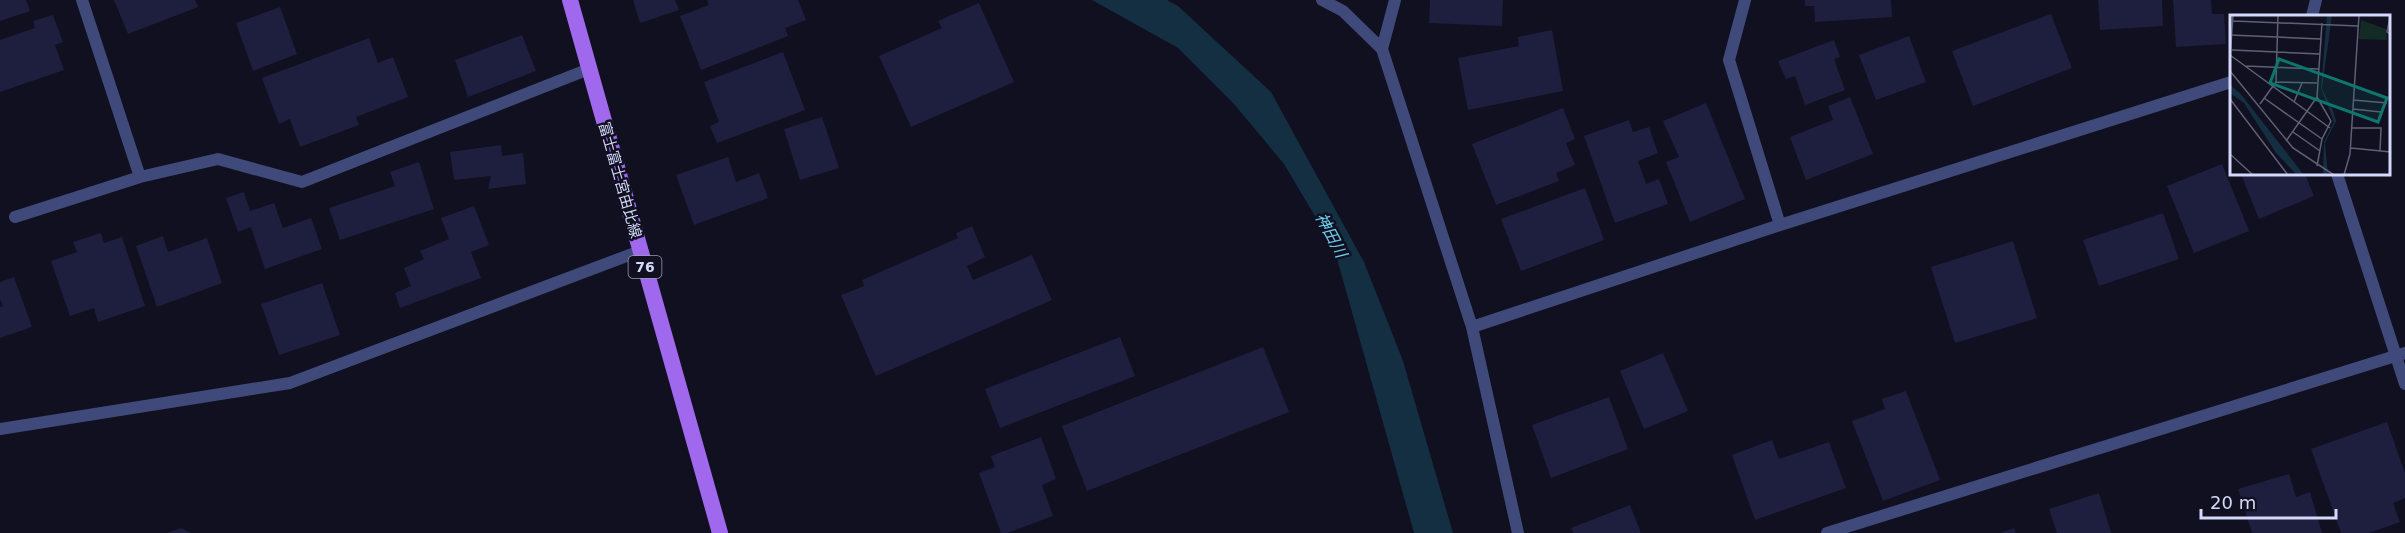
<svg xmlns="http://www.w3.org/2000/svg" width="2405" height="533" viewBox="0 0 2405 533" font-family="'DejaVu Sans','Noto Sans JP',sans-serif">
<rect width="100%" height="100%" fill="#101020"/>
<path fill="#132f41" d="M1092,0H1167L1178,6L1271,92L1364,262L1403,361L1453,533H1414L1334,248L1284,164L1234,104L1178,48Z"/>
<path fill="#1e1e3f" d="M0,0H26L30,11L0,21Z
M114,0H195L198,7L128,34Z
M633,0H675L679,10L640,23Z
M707,0H798L806,20L785,28L788,36L701,70L680,16L709,5Z
M1430,0H1503L1502,26L1429,23Z
M1805,0H1891L1892,17L1815,22L1814,6H1805Z
M2098,0H2162L2163,26L2100,30Z
M2173,0H2211L2212,14H2224L2226,44L2176,47Z
M979,3L1014,82L911,127L879,56L942,28L938,21Z
M280,7L297,54L253,71L236,23Z
M2051,14L2072,68L1973,106L1952,51Z
M53,15L63,42L55,45L64,70L0,92V40L35,28L33,21Z
M1552,30L1563,91L1468,110L1458,58L1519,46L1518,37Z
M522,35L536,71L468,97L455,60Z
M1909,36L1926,82L1876,100L1859,55Z
M369,38L378,63L393,57L408,97L356,117L359,125L300,147L290,119L279,124L262,78Z
M1834,40L1840,57L1834,59L1845,90L1805,105L1795,76L1786,79L1778,61Z
M783,52L805,110L717,143L710,126L719,122L704,82Z
M1850,97L1873,154L1806,180L1790,137L1833,120L1828,106Z
M1706,103L1745,199L1690,222L1666,162L1679,157L1663,121Z
M1563,108L1575,139L1566,143L1575,165L1556,173L1559,181L1496,205L1472,144Z
M822,117L839,168L800,180L784,129Z
M1629,120L1633,132L1649,127L1658,153L1638,161L1646,184L1659,179L1668,204L1615,223L1584,136Z
M501,145L502,156L523,153L526,184L488,189L491,176L454,180L450,152Z
M728,157L736,182L759,173L768,198L694,225L676,175Z
M419,162L434,209L340,240L329,208L395,186L390,172Z
M2222,164L2249,231L2194,253L2167,186Z
M2241,174H2305L2314,196L2259,219Z
M1585,188L1604,240L1521,271L1501,219Z
M244,192L250,211L274,203L283,228L311,218L322,249L265,269L251,227L238,232L226,198Z
M474,206L489,245L471,252L481,278L400,308L395,293L411,286L404,268L424,259L420,251L449,239L441,218Z
M2163,213L2179,259L2099,286L2083,240Z
M972,226L985,257L967,266L973,280L1032,255L1052,300L876,376L841,295L864,286L862,280L958,238L956,233Z
M101,233L104,243L122,237L145,306L98,322L94,308L70,316L51,261L77,252L73,242Z
M163,236L168,252L207,238L222,283L157,307L136,246Z
M2013,241L2037,318L1955,343L1931,267Z
M14,277L32,327L0,338V307L3,306L0,299V282Z
M322,283L340,335L279,355L261,304Z
M1120,337L1135,376L1000,428L985,389Z
M1263,347L1289,412L1087,491L1062,426Z
M1663,353L1688,411L1644,429L1620,371Z
M1906,391L1940,480L1883,501L1852,421L1885,409L1882,399Z
M1609,397L1628,449L1551,478L1532,425Z
M2387,422L2405,473V498L2393,503L2400,522L2369,533H2341L2311,449Z
M1041,437L1056,479L1042,485L1053,516L1007,533H1001L979,473L995,467L991,456Z
M1772,440L1779,459L1829,442L1846,488L1755,520L1732,455Z
M2289,474L2296,497L2310,492L2322,533H2252L2238,489Z
M2099,493L2111,533H2057L2049,509Z
M1630,505L1641,533H1573L1571,528Z
M181,528L191,533H167Z
M2014,528L2016,533H2000Z"/>
<g fill="none" stroke-linecap="round" stroke-linejoin="round">
<path stroke="#404a7a" stroke-width="12" d="M82,0L140,177
M1322,0L1343,11L1382,49L1472,327L1518,533
M1745,0L1729,60L1780,225
M2312,16L2316,0
M1382,49L1395,0
M2337,174L2405,384
M15,217L140,177L218,159L302,182L589,69
M1472,327L1780,225L2231,82
M0,429L290,383L640,251
M1827,533L2405,353"/>
<path stroke="#9f68ed" stroke-width="16" d="M570,0L720,533"/>
</g>
<g text-anchor="middle" dominant-baseline="central" stroke-width="5" stroke-linejoin="round" paint-order="stroke">
<rect fill="#101020" stroke="#999cb9" stroke-width="1.5" x="628.5" y="256" width="33" height="22" rx="4.5"/>
<g font-size="14" font-weight="bold" fill="#d4d8fa">
<text x="645" y="267">76</text>
</g>
<g font-size="15" fill="#d4d8fa" stroke="#101020">
<text transform="translate(620 180) rotate(74)">富士富士宮由比線</text>
</g>
<g font-size="16" font-style="italic" fill="#6eceee" stroke="#101020">
<text transform="translate(1331 235) rotate(62)">神田川</text>
</g>
</g>
<g transform="translate(2230 15)">
<rect width="160" height="160" fill="#101020"/>
<path d="M131,5L156,14L157,25L129,24Z" fill="#142a24"/>
<path d="M97,0H102L92,74L103,95L106,106L95,128L98,160H93L94,127L104,107L91,73ZM0,70L10,78L74,160H67L46,138L14,88L0,78Z" fill="#132f41"/>
<path fill="none" stroke="#5e6077" stroke-width="1.5" d="M160,3L157,17L161,20M3,6L128,11M0,20L91,24M2,35L90,39M0,40L100,113M0,45L3,0M15,51L89,54M0,56L63,133L104,160M46,67L87,68M87,82L101,106L92,124L87,151M34,83L92,124M0,84L58,160M123,85L157,88M64,87L72,68M30,89L46,67L48,0M123,94L151,97M121,113H151L150,136M63,117L90,136M56,126L87,82L92,8M121,133L161,137M0,139L23,160M114,160L120,139L129,0"/>
<path fill="#0f766e" fill-opacity="0.15" stroke="#0f766e" stroke-width="3" d="M49,44L157,83L148,107L40,68Z"/>
<rect width="160" height="160" fill="none" stroke="#d4d8fa" stroke-width="3"/>
</g>
<path d="M2201 509v9h135v-9" fill="none" stroke="#d4d8fa" stroke-width="3"/>
<text x="2210" y="509" font-size="18" fill="#d4d8fa" stroke="#101020" stroke-width="4.5" paint-order="stroke">20 m</text>
</svg>
